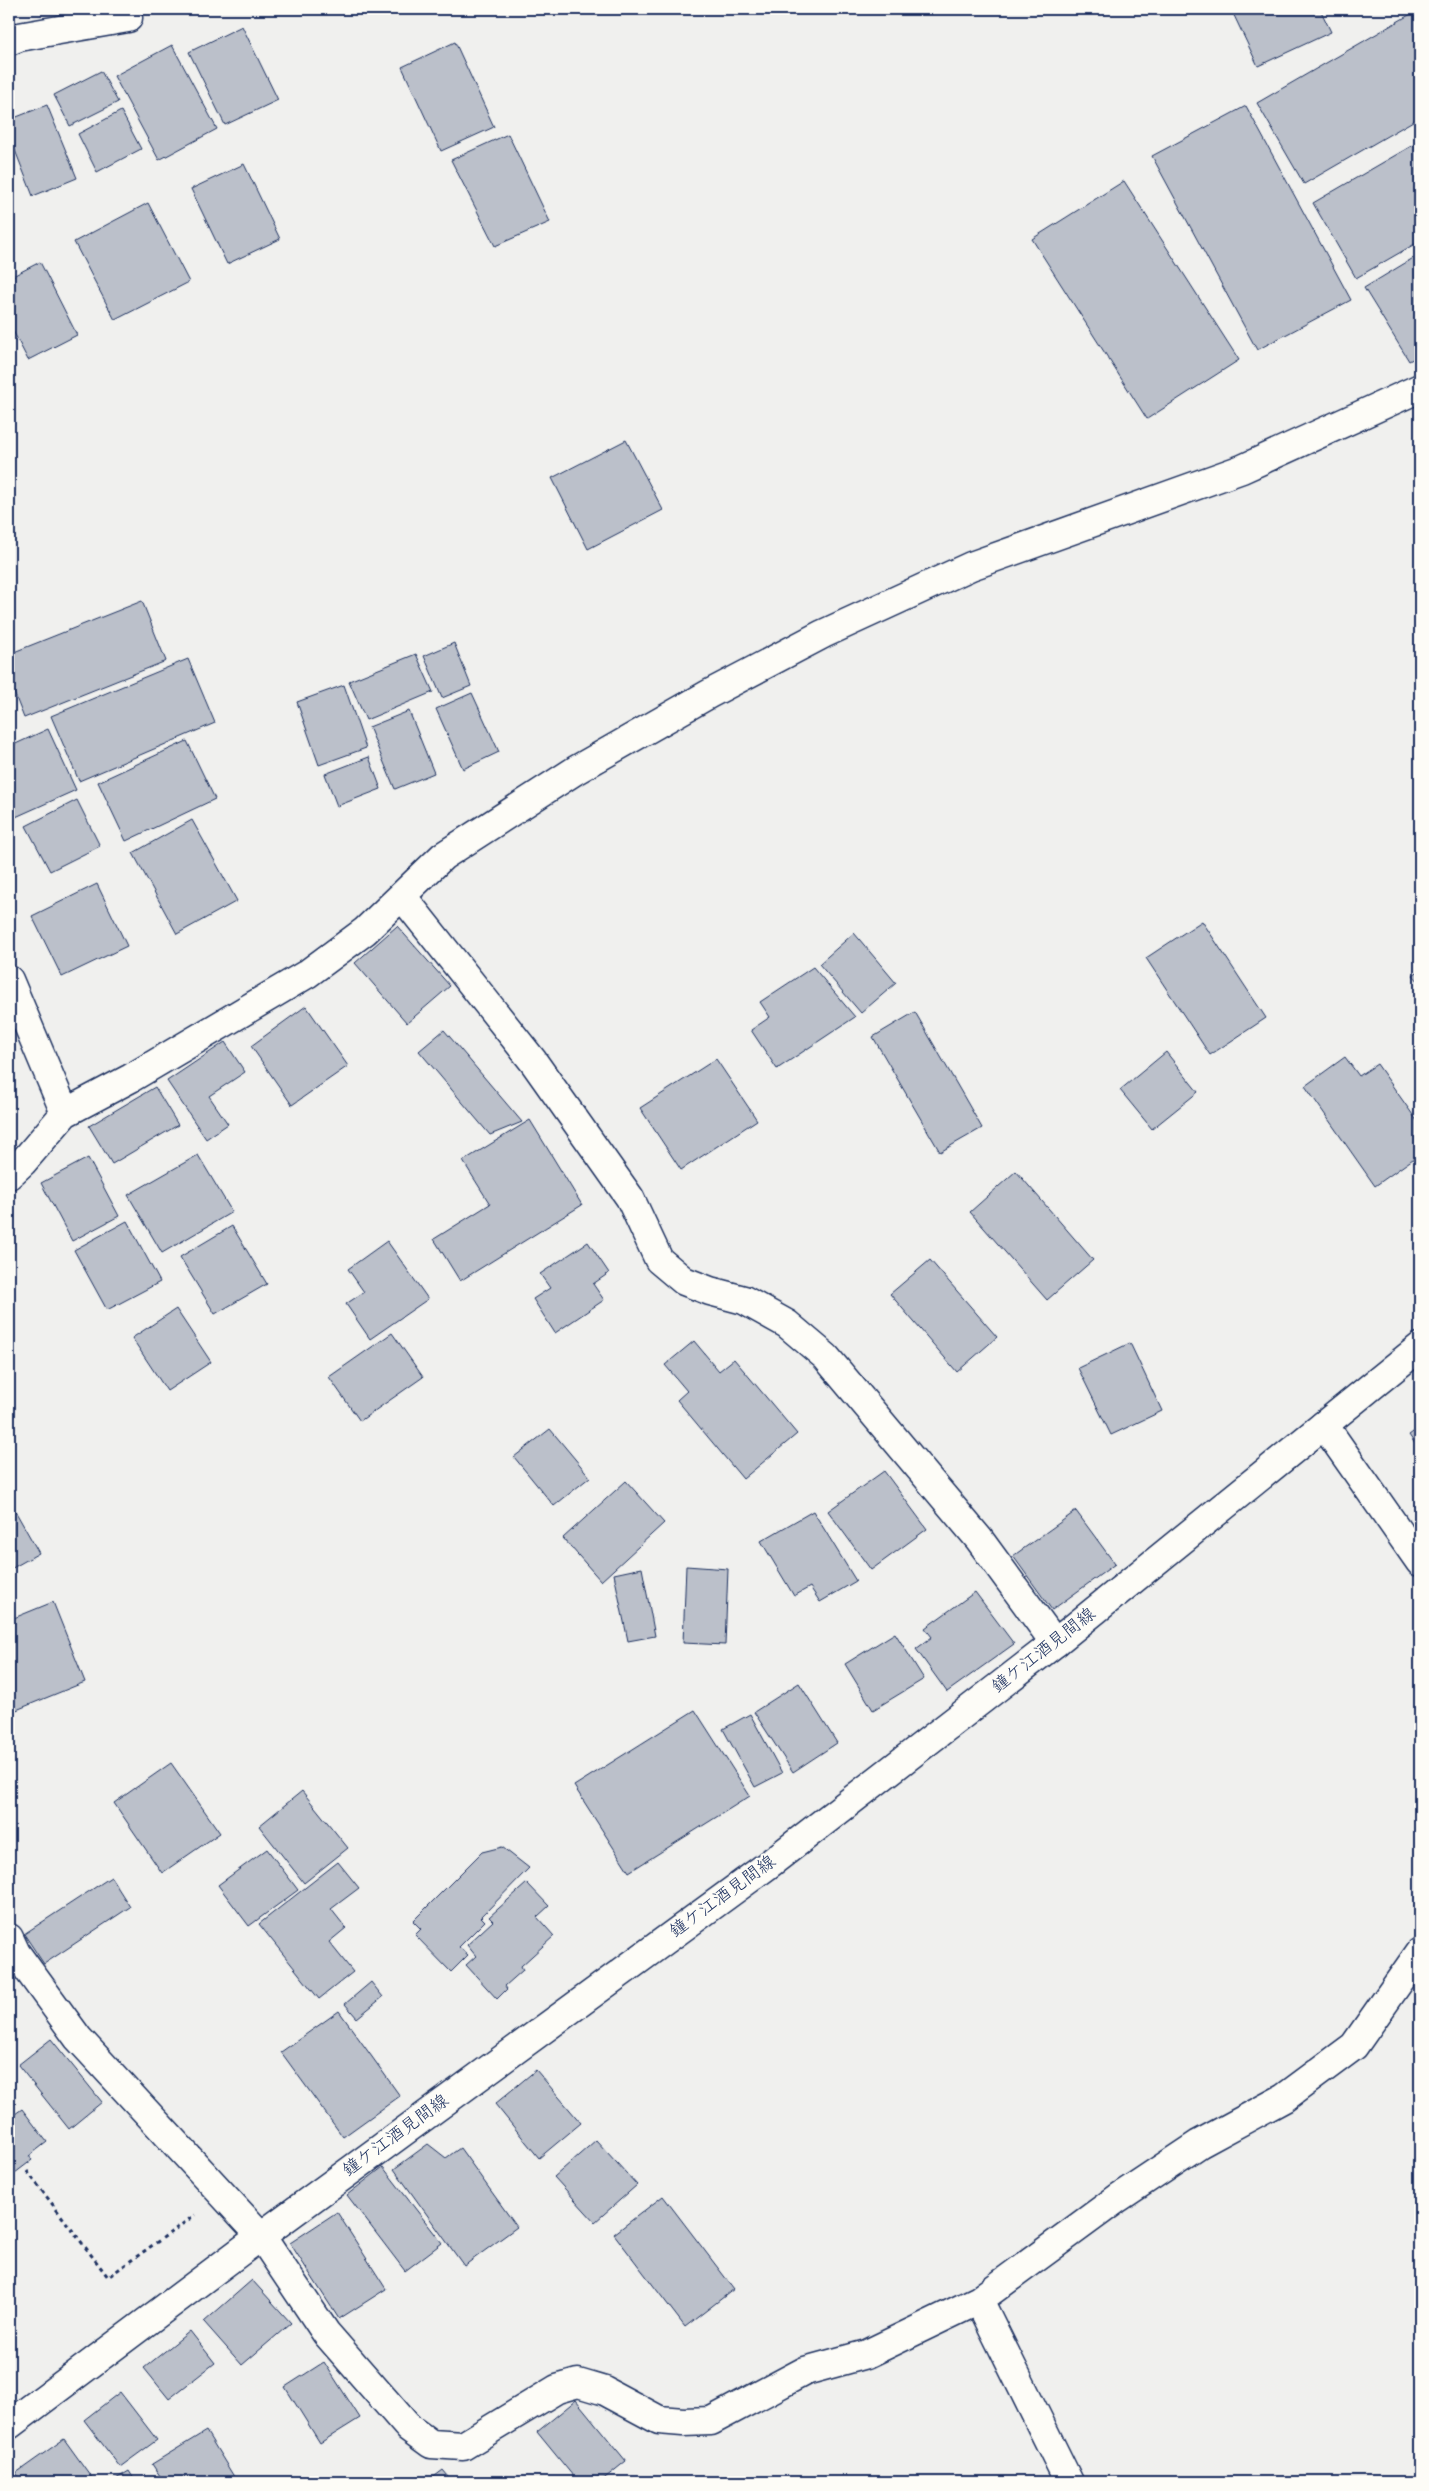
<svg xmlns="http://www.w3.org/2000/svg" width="1429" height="2491" viewBox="0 0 1429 2491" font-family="Kalam,'Klee One',sans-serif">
<rect width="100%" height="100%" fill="#f0f0ee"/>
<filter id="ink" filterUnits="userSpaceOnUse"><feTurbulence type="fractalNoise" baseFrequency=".02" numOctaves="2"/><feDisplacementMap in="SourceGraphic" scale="10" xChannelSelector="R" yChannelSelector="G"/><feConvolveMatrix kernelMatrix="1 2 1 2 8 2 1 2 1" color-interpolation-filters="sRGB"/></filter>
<g filter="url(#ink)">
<path fill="#bbc0ca" stroke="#1b2f5e" d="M64,9H103L70,23Z
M1231,9H1320L1331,32L1258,66Z
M1416,11L1420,18V117L1304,184L1257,103Z
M242,26L278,100L225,125L189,52Z
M455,42L494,127L441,151L402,67Z
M172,45L217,129L159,160L114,76Z
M101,71L118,102L70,126L54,95Z
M47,105L77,178L33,196L9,135V120Z
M1246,106L1351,300L1257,350L1152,156Z
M121,111L141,149L97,172L78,134Z
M508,134L550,222L495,246L451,160Z
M1420,141V241L1356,278L1313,203Z
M244,164L280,239L227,264L191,189Z
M1124,181L1239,360L1147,419L1032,239Z
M148,203L189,282L115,320L74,242Z
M1420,254V355L1409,361L1364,288Z
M40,262L77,335L28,360L9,323V278Z
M626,440L663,510L588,549L552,478Z
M142,601L166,661L24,718L9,680V654Z
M454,643L471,686L442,698L424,656Z
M416,654L433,692L366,720L349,681Z
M188,659L215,723L79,781L51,716Z
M344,685L366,748L319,765L297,702Z
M472,693L499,752L463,769L436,709Z
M409,711L434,773L395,789L369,727Z
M48,729L76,790L9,820V747Z
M187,741L215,799L126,841L98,782Z
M369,757L381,789L337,806L325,774Z
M77,800L100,846L50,871L26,826Z
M192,820L237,901L177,934L133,853Z
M97,884L127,946L62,977L32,916Z
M1202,921L1266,1018L1210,1055L1146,958Z
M397,926L450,986L407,1023L355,963Z
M854,933L896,983L861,1013L819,964Z
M813,967L855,1017L777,1069L751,1030L770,1017L760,1002Z
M1420,970V983L1413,975Z
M306,1006L348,1066L292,1105L251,1046Z
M915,1012L982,1128L940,1152L873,1037Z
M444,1030L522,1122L490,1135L419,1051Z
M225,1042L245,1072L209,1096L228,1124L206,1139L167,1081Z
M1166,1052L1198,1092L1152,1129L1120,1090Z
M1345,1057L1359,1076L1377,1064L1420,1125V1154L1375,1186L1305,1086Z
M716,1059L757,1120L681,1170L640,1108Z
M155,1087L178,1125L112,1164L89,1126Z
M530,1120L582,1205L460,1281L434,1239L490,1204L463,1161Z
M198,1155L232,1212L162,1253L128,1195Z
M88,1158L119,1216L72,1241L41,1183Z
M1016,1171L1093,1260L1047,1300L970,1212Z
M127,1221L160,1282L107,1310L74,1250Z
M232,1226L267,1284L215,1314L180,1257Z
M387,1241L428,1299L370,1339L346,1304L364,1292L348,1269Z
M588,1242L609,1273L593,1284L604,1300L555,1333L533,1299L550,1288L540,1274Z
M930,1260L997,1337L957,1372L890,1294Z
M176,1309L211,1362L167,1391L132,1338Z
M392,1333L423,1377L360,1421L329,1377Z
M694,1341L719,1371L734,1359L797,1434L743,1479L677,1400L687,1391L665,1365Z
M1130,1343L1162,1411L1111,1435L1078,1368Z
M1420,1427V1451L1409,1435Z
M550,1429L590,1477L554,1506L514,1457Z
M884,1471L927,1529L871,1570L828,1511Z
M626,1481L664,1523L601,1581L563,1538Z
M9,1500L39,1553L9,1570Z
M813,1511L856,1581L820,1602L810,1587L794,1596L761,1541Z
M1076,1511L1115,1564L1052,1610L1013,1556Z
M686,1566L728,1569L725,1645L683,1643Z
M642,1568L655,1636L628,1641L614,1574Z
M975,1592L1014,1644L947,1692L916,1649L932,1637L925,1628Z
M53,1602L85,1682L9,1713V1620Z
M895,1633L924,1679L873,1710L845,1664Z
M799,1683L837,1743L793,1772L754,1712Z
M695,1710L750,1796L629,1872L574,1786Z
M750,1714L782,1773L755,1787L723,1729Z
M171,1763L220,1833L162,1873L114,1803Z
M302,1791L348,1848L304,1883L259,1826Z
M502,1847L529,1868L481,1917L485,1921L459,1947L468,1955L451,1972L415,1935L421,1929L413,1921L482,1852Z
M267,1849L298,1890L249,1926L218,1885Z
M338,1862L359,1888L331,1909L346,1928L329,1942L353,1972L319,1999L259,1924Z
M111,1877L130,1907L44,1964L24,1934Z
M527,1883L549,1906L537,1917L554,1936L521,1966L523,1970L505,1986L507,1989L497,1999L466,1965L476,1956L467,1945L493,1921L489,1917Z
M371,1982L383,1997L357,2018L345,2004Z
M339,2011L400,2096L343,2137L281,2052Z
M51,2039L102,2102L69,2129L18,2065Z
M536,2070L581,2123L539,2158L495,2104Z
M9,2106L15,2114L22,2109L47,2142L29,2156L32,2160L15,2173L11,2167L9,2168Z
M596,2140L637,2185L595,2222L554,2177Z
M428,2144L446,2158L460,2148L517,2227L464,2266L394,2169Z
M383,2167L442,2243L405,2271L347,2195Z
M663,2196L734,2289L685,2327L614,2234Z
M337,2212L386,2289L339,2319L290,2243Z
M252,2280L291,2323L242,2365L204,2322Z
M190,2331L215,2363L169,2399L144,2368Z
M324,2362L360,2418L320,2443L285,2387Z
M120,2392L157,2440L120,2467L84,2420Z
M576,2400L626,2461L600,2482H578L537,2432Z
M206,2431L236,2480L232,2482H164L152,2464Z
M64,2439L95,2482H23L16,2473Z
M443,2470L453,2482H427Z
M129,2471L136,2482H111Z"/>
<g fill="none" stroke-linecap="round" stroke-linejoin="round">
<g stroke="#1b2f5e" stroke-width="31">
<path id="minor" d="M9,41L19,37L128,18L125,9
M402,896L533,1061L630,1198L659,1260L684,1281L710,1291L744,1300L787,1324L826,1357L979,1539L1055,1643
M9,980L65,1113
M9,1175L23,1162L65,1113L131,1078L307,974L365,931L443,856L576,770L709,694L823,634L971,566L1242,469L1420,388
M1324,1425L1420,1562
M9,1938L16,1953L78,2038L261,2236L326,2333L409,2428L431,2444L463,2446L557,2389L578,2383L605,2391L659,2420L683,2422L711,2421L805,2371L867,2354L979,2300L1118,2198L1199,2144L1284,2098L1354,2046L1420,1952
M979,2300L1069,2482"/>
</g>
<g stroke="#1b2f5e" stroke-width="31">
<path id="secondary" d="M9,2425L261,2236L768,1865L1055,1643L1420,1347"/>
</g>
<path stroke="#1b2f5e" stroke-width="3" stroke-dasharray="4 4" stroke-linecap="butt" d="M27,2171L108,2277L195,2215"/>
<use href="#minor" stroke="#fdfcf7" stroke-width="28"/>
<use href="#secondary" stroke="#fdfcf7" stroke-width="28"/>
</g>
</g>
<g text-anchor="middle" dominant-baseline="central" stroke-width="4.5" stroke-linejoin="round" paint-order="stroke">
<g font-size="18" fill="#1b2f5e" stroke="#fdfcf7">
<text transform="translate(1044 1651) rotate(-38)">鐘ケ江酒見間線</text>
<text transform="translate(723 1897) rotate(-36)">鐘ケ江酒見間線</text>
<text transform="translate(396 2136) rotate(-36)">鐘ケ江酒見間線</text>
</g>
</g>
<rect width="1429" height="2491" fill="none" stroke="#fdfcf7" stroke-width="30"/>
<rect x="15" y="15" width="1399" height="2461" fill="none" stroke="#1b2f5e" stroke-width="2" filter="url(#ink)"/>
</svg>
